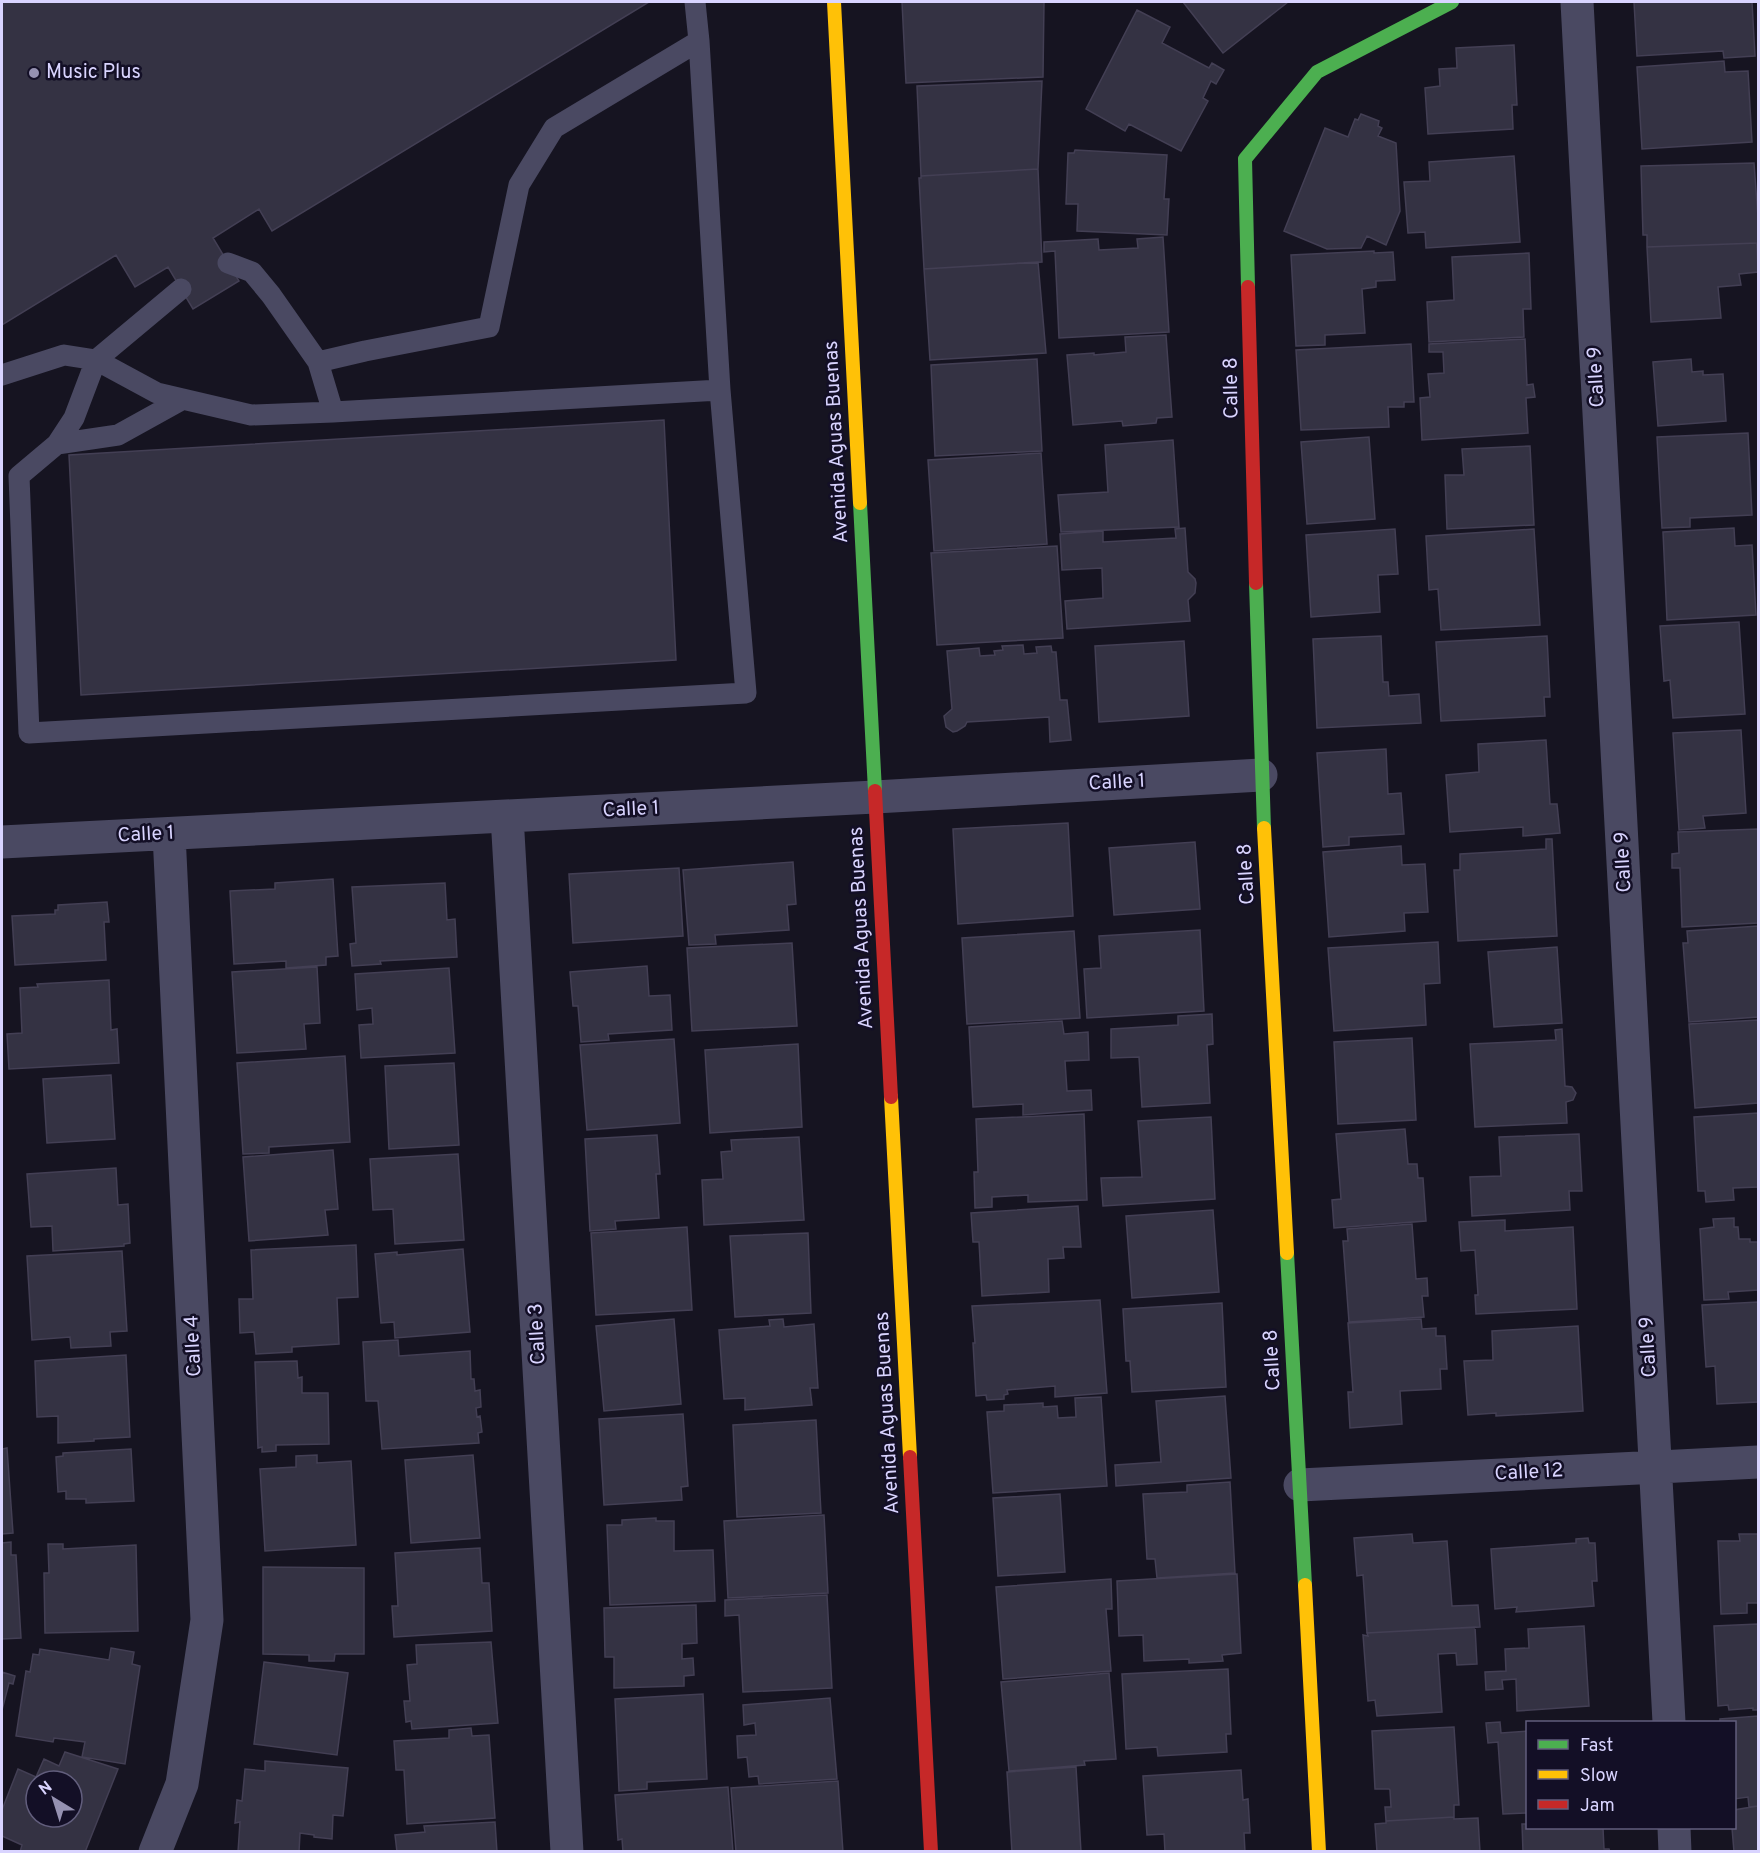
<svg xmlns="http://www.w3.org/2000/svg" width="1760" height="1853" viewBox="0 0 1760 1853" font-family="Overpass,sans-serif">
<rect width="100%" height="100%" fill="#161421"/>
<path fill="#343243" stroke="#433f54" stroke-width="1.5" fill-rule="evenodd" d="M2,2H649L272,231L259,209L213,238L239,281L193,309L168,267L135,287L116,255L2,325Z
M902,2H1044L1043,77L906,83Z
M1183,2H1288L1223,53Z
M1634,2H1752L1755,56L1724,58L1723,51L1637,56Z
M1137,10L1170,27L1162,43L1209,68L1212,63L1224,70L1216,84L1211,81L1203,98L1208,101L1181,151L1129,124L1125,131L1086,109Z
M1514,45L1517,105H1512L1513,129L1428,134L1425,88L1440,86L1439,69L1457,68L1456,48Z
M1724,61L1725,72L1748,71L1752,142L1642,149L1637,67Z
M1042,81L1038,169L921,176L917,86Z
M1361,114L1379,121L1378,126L1382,128L1378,136L1396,143L1400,211L1386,245L1367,236L1361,248L1327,249L1284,231L1325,128L1348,137L1355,119L1358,120Z
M1075,150L1167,155L1164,199H1169L1167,235L1077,231L1078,204H1066L1068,153H1074Z
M1514,156L1520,242L1426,248L1425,232L1408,233L1404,182L1430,181L1429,162Z
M1754,163L1758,217V243L1647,247V235H1643L1641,166Z
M1038,169L1042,262L924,269L919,178H921V176Z
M1163,237L1169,332L1059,338L1055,251L1044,252V242L1098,239L1099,250L1138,248L1137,239Z
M1757,243L1758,272L1739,274L1741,285L1718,287L1721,318L1651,322L1647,247Z
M1374,251V253L1393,252L1395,280L1376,281V287L1362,289L1365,333L1325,335V345L1296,346L1291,255Z
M1529,253L1531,309H1523L1524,337L1429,342L1427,302L1454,300L1452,257Z
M1038,262L1046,353L930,360L924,269Z
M1166,335L1172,417L1157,418L1156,423L1123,426L1122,421L1073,425L1067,355L1094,353V355L1126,352L1125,337Z
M1525,339L1527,385L1533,384L1535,397L1526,398L1528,433L1422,440L1420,398L1430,397L1428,374L1444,373L1443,352H1429V344Z
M1411,344L1414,402H1404V407H1388L1389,427L1301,430L1296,350Z
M1037,359L1042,451L935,456L931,365Z
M1691,359L1692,372L1703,371V375L1723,374L1726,421L1658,426L1653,362Z
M664,420L676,660L81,695L69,455Z
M1748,433L1752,515L1690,518V527L1662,528L1657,437Z
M1369,437L1375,519L1307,524L1301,442Z
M1173,440L1179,527L1061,532L1058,495L1108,492L1105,445Z
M1530,446L1534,525L1447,529L1445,475H1464L1462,449Z
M1041,453L1047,544L934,551L928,460Z
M1185,528L1188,572L1195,579L1196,583L1195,593L1188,600L1190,621L1067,629L1065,601L1103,598L1102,568L1062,570L1060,534L1103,531V542L1176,538L1175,529Z
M1734,528L1735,546L1752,545L1756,615L1667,620L1663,532Z
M1395,529L1398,574L1378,575L1380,612L1311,617L1306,535Z
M1534,529L1540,625L1441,630L1438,589L1429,590L1426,536Z
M1057,546L1063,638L937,645L931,553Z
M1739,622L1745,714L1673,718L1670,680L1664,681L1660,626Z
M1381,636L1383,682H1388L1389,696L1419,694L1421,723L1317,728L1313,639Z
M1547,636L1550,697H1544L1545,716L1441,721L1436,642Z
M1184,641L1189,716L1099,722L1095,646Z
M1023,645L1024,654L1037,653L1036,647L1051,646L1052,652H1056L1060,700H1067L1071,740L1050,742L1049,717L967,722L965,726L957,731L953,732L946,727L944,716L952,709L947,651L979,648L980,656L995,655L994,651L1003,650L1002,646Z
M1741,730L1746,813L1703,816L1705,828L1679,830L1673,733Z
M1546,740L1550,804H1557L1560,833L1523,836V827L1450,832L1446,775L1479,772L1478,744Z
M1386,749L1388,794L1401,793L1404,834L1349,837V845L1323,847L1317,753Z
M1068,823L1073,916L958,924L953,829Z
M1758,829V923L1682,927L1680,868H1672V854L1679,853L1678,832Z
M1546,839H1552L1557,936L1458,941L1454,870H1460V854L1546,849Z
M1195,842L1200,909L1114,915L1109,848Z
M1401,846L1402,865L1425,864L1428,912L1404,913L1405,931L1329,937L1323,852Z
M793,862L796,904L787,905L789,930L715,935L716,944L689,945L683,870Z
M679,868L683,936L573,943L569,874Z
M333,879L338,956L326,957V965L286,968V961L234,964L230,891L275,889V883Z
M445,883L447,920L455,919L457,957L380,961L381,964L352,966L350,944L356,943L352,887Z
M107,902L109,922H104L106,960L15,965L12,916L55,914V910H58V905Z
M1758,926V1017L1689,1022L1683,943H1688L1687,931Z
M1200,930L1204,1011L1087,1018L1084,969L1101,968L1099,936Z
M1074,931L1080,1018L967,1024L962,938Z
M1438,942L1440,983L1424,984L1426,1025L1334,1031L1328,948Z
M792,943L797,1026L692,1031L687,948Z
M1557,947L1562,1023L1494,1027L1488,952Z
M647,966L649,996L670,995L672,1030L608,1034L609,1040L581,1042L578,1006H573L570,972Z
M317,967L320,1023L304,1024L306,1049L237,1053L232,972Z
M449,968L455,1053L361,1058L359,1025L373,1024L372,1008L357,1010L355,974Z
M109,980L111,1030L117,1029L119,1063L9,1069L7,1034L22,1033L20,988L38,987L37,984Z
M1212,1014L1213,1044L1207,1045L1210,1103L1142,1107L1139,1057L1111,1058V1029L1178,1025V1016Z
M1758,1020V1103L1695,1108L1689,1024Z
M1062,1021L1064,1034L1088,1032L1089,1060L1065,1061L1067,1091L1091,1090L1092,1110L1023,1115V1104L973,1107L969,1027Z
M1562,1029L1565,1086L1572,1087L1576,1093L1573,1100L1566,1102L1567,1123L1475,1127L1470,1044L1556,1040L1555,1030Z
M1412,1038L1416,1120L1338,1124L1334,1042Z
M674,1039L680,1123L587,1130L580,1045Z
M798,1044L802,1127L710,1133L705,1050Z
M345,1056L350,1142L269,1147V1153L243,1154L237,1063Z
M454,1063L459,1145L389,1149L385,1066Z
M111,1075L115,1139L47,1143L43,1079Z
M1758,1113V1187L1733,1188L1734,1200L1706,1202L1705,1191H1698L1694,1117Z
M1084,1114L1087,1200L1028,1202V1195L992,1197V1207L975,1208L974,1172H978L976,1119Z
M1211,1117L1215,1199L1103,1206L1101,1178L1142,1177L1138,1121Z
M1405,1129L1408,1164H1417L1418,1178H1423L1426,1221L1334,1228L1332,1200L1341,1199L1336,1134Z
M1579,1134L1582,1191H1569L1570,1210L1472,1216L1470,1177L1501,1176L1499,1137Z
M657,1135L660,1174H656L659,1218L615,1221L616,1229L590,1231L585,1139Z
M799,1137L804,1220L704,1225L702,1180L723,1179L721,1152L732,1151L731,1140Z
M333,1150L338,1209L325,1210L328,1235L249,1241L243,1157Z
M458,1154L464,1240L395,1244L393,1209L373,1210L370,1159Z
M116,1168L118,1205L128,1204L130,1243L124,1244V1246L53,1251L52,1226L31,1227L27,1174Z
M1078,1206L1081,1247H1063L1064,1258L1048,1259L1049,1292L982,1296L979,1242H973L971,1213Z
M1213,1210L1219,1292L1132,1298L1126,1216Z
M1734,1218V1227H1738L1739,1239H1750V1242H1758V1290L1728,1292L1729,1299L1704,1300L1700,1229L1714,1227L1713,1219Z
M1505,1220V1231L1573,1227L1577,1309L1476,1314L1475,1295H1478L1475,1250L1461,1251L1459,1222Z
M1412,1224L1416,1279L1427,1278L1428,1296H1422L1424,1317L1349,1322L1343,1241H1348L1347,1229Z
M687,1227L692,1310L596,1315L591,1233Z
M808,1233L811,1313L735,1317L730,1236Z
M356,1245L358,1297L337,1298L339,1344L292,1347V1352L256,1354L254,1332L240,1333L239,1299H253L251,1250Z
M463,1249L470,1332L395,1338L394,1322L381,1323L375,1254L397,1252V1255Z
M122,1251L127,1331L110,1332L111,1346L71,1348L70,1337L32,1340L27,1256Z
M1100,1300L1107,1393L1055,1397V1386L1007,1390L1008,1394L1004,1395V1399L987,1400L986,1395L976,1396L973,1343H975L972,1306Z
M1758,1302V1402L1717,1404L1715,1366L1706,1367L1702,1305Z
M1222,1303L1226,1387L1132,1392L1130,1361H1126L1123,1309Z
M674,1319L681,1404L604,1411L596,1326Z
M783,1319L784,1327L814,1324L818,1388H810L812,1405L745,1410V1398L724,1399L719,1330L770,1326L769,1320Z
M1421,1319L1422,1329L1436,1328V1336H1445L1447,1369H1440L1441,1389L1400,1391L1402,1424L1350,1428L1348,1392H1353L1348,1323Z
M1578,1326L1583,1411L1496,1416V1413L1468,1415L1464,1361L1493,1360L1492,1331Z
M398,1340L399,1356L470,1351L471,1379H474L475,1391L480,1390L481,1407L476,1408L477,1417L480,1416L482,1432L478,1433L479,1443L382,1449L378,1401H366L363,1342Z
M126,1355L130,1437L94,1439V1441L58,1443V1416L37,1417L35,1361Z
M297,1361L298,1378L302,1377V1393H328L329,1444L276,1445V1451L262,1452V1447L258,1448L255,1362Z
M1225,1396L1231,1478L1116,1486L1115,1465L1161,1462L1156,1401Z
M1101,1397L1107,1486L993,1493L987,1412L1004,1411V1405L1043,1403V1407L1057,1406L1058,1418L1076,1417L1075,1398Z
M683,1414L688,1486L681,1487L682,1500L604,1505L599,1419Z
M816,1420L821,1513L737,1517L733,1425Z
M7,1448L13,1533L2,1534V1449Z
M131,1449L134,1501L86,1503V1499H66V1491L58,1492L56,1457L63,1456V1453Z
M317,1455V1463L351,1461L356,1545L265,1551L260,1469L296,1467V1456Z
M473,1455L480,1538L411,1543L405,1460Z
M1230,1482L1235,1573L1157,1578L1155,1559H1147L1143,1494L1187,1492V1485Z
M1060,1494L1065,1572L998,1576L993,1498Z
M824,1515L828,1593L728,1598L724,1521Z
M656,1518V1521H674V1551L713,1550L715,1601L610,1605L607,1525H622V1520Z
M1412,1534L1413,1543L1447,1541L1452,1606L1478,1605L1480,1627L1367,1633L1363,1575L1357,1576L1354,1538Z
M1739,1534H1758V1603H1747V1613L1721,1614L1718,1541H1740Z
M1588,1538L1589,1543H1595L1597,1581H1592L1594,1606L1516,1612L1517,1607L1495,1609L1491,1549L1576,1543V1539Z
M11,1542V1555H16L21,1638L2,1639V1543Z
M48,1544H63V1549L136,1545L138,1631L45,1633L44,1573H49Z
M480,1548L482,1583H489L492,1631L394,1637L392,1606H398L395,1553Z
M263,1567L364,1568V1654H335L334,1661H309V1655L263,1654Z
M1237,1574L1241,1653L1222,1655L1223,1661L1189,1663V1659L1144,1661L1143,1635L1119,1636L1117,1581Z
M1111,1579L1112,1609H1106L1111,1671L1003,1679L996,1587Z
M827,1595L832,1688L743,1692L739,1615L725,1616V1600Z
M696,1605L697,1643L682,1644V1659L693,1658L694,1675L684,1676V1686L614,1688V1657H605L604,1608Z
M1758,1624V1710H1753V1708L1729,1710L1728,1705L1718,1706L1714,1626Z
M1584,1626L1589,1706L1517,1711L1516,1679L1502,1680L1503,1689L1486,1690L1485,1672L1506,1671L1505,1649L1529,1648L1528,1629Z
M1475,1627L1477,1664L1457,1665L1456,1653L1438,1654L1442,1712L1377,1716L1375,1700L1368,1701L1363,1635L1368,1636L1367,1633Z
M491,1642L498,1723L412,1729L411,1721L406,1722L404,1701H410L407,1665L417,1664L416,1645Z
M111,1648L134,1652L132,1664L140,1666L125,1764L82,1757L85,1742L54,1738L53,1742L16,1736L26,1671L30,1672L33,1654L39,1655L40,1649L109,1660Z
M264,1662L348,1673L337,1755L254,1744Z
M1228,1669L1231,1734H1226L1227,1752L1158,1756L1157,1747L1126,1749L1122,1674Z
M2,1672L15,1676L13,1684L9,1683L2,1710Z
M1109,1673L1116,1759L1084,1761L1085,1765L1009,1771L1001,1682Z
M703,1694L707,1779L647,1782V1789L619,1791L615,1699Z
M830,1698L837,1779L759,1784L758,1776L749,1777L747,1757L738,1758L737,1736L756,1735L755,1723L744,1725L743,1705Z
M1758,1716V1806L1749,1807L1748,1797L1734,1799V1722H1720V1719Z
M1500,1722L1501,1733L1528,1731V1813L1503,1814L1498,1742L1488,1743L1486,1723Z
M1454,1727L1459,1805H1454V1817L1386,1821L1385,1807H1391L1390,1790L1389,1789H1375L1372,1731Z
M471,1728L472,1736L489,1735L495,1818L407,1824L404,1770H396L394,1741L449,1738V1730Z
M65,1752L118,1769L85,1852H20L22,1845L2,1836V1810L18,1769L36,1777L44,1759L59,1766ZM36,1781H72V1817H36Z
M265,1761L348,1768L343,1816L333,1815L332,1839L314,1837V1835L300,1833L299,1852H238L240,1822L235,1823L237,1800L242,1801L245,1769L265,1771Z
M1076,1767L1081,1852H1012L1007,1772Z
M1241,1770L1243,1800L1248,1799L1250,1833H1244L1245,1852H1165L1164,1834L1147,1835L1143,1776Z
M838,1781L843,1852H736L731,1788Z
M728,1787L733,1852H623L622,1839L618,1840L615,1795Z
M1758,1806V1852H1734L1732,1828H1734V1810Z
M1454,1817V1819L1478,1818L1480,1852H1377L1375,1824L1386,1823V1821Z
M495,1822L497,1852H397L395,1835L425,1832L424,1826Z
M1522,1824H1528V1828H1603L1604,1849H1609L1610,1852H1523Z"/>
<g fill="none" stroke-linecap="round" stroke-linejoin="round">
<path stroke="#4a4962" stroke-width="21" d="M228,263L252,272L271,295L318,362L365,351L489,327L519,185L554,128L699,41
M181,289L96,360L74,418L57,444L19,476L29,733L746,693L720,390
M318,362L333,412
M2,375L64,355L96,360L157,393L251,415L333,412L720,390L699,41L695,2
M57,444L118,435L183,399"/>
<path stroke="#4a4962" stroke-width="33" d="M1577,2L1669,1722
M507,816L567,1852
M2,842L875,797L1261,775
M1300,1485L1758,1462
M1674,1828L1675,1852
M155,1852L182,1784L207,1620L169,834"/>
<path stroke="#4caf50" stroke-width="14" d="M1248,287L1245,159L1317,72L1452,2
M860,503L875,791
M1256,583L1264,828
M1287,1253L1305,1585"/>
<path stroke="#ffc107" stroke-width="14" d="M834,2L860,503
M1264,828L1287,1253
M891,1097L910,1457
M1305,1585L1319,1852"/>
<path stroke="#c62828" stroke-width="14" d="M1248,287L1256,583
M875,791L891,1097
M910,1457L931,1852"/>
</g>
<circle fill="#9591b1" stroke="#130f26" stroke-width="2" cx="34" cy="73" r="6"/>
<g text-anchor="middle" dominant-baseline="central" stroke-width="5" stroke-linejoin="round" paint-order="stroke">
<g font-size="20" fill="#d9d4ff" stroke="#130f26" text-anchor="start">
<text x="46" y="73">Music Plus</text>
</g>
<g font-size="20" fill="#d9d4ff" stroke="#130f26">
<text transform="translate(1597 377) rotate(-93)">Calle 9</text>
<text transform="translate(1232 388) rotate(-91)">Calle 8</text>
<text transform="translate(837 442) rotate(-93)">Avenida Aguas Buenas</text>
<text transform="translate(1117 783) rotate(-3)">Calle 1</text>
<text transform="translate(631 810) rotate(-3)">Calle 1</text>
<text transform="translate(146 835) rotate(-3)">Calle 1</text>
<text transform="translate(1624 862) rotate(-93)">Calle 9</text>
<text transform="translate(1247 874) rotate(-93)">Calle 8</text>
<text transform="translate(862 928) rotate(-93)">Avenida Aguas Buenas</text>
<text transform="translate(538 1334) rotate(-93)">Calle 3</text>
<text transform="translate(194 1346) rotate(-93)">Calle 4</text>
<text transform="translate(1649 1347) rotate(-93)">Calle 9</text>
<text transform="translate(1273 1360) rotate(-93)">Calle 8</text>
<text transform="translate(888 1413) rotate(-93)">Avenida Aguas Buenas</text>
<text transform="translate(1529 1473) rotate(-3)">Calle 12</text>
</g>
</g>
<rect width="1760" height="1853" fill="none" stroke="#d9d4ff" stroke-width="6"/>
<rect x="1526" y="1721" width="210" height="108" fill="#130f26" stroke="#625e7d" stroke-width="1.5"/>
<rect x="1538" y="1740" width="30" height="9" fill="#4caf50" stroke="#625e7d" stroke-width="1.5"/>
<text x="1580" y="1751" font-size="18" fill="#d9d4ff">Fast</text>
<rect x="1538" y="1770" width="30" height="9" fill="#ffc107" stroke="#625e7d" stroke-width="1.5"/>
<text x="1580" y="1781" font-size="18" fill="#d9d4ff">Slow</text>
<rect x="1538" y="1800" width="30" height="9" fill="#c62828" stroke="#625e7d" stroke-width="1.5"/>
<text x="1580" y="1811" font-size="18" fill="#d9d4ff">Jam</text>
<g transform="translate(54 1799) rotate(322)"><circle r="28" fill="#130f26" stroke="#625e7d" stroke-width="1.5"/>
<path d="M0-4.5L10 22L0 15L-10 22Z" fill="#9591b1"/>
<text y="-9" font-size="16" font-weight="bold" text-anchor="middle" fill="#d9d4ff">N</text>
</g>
</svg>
